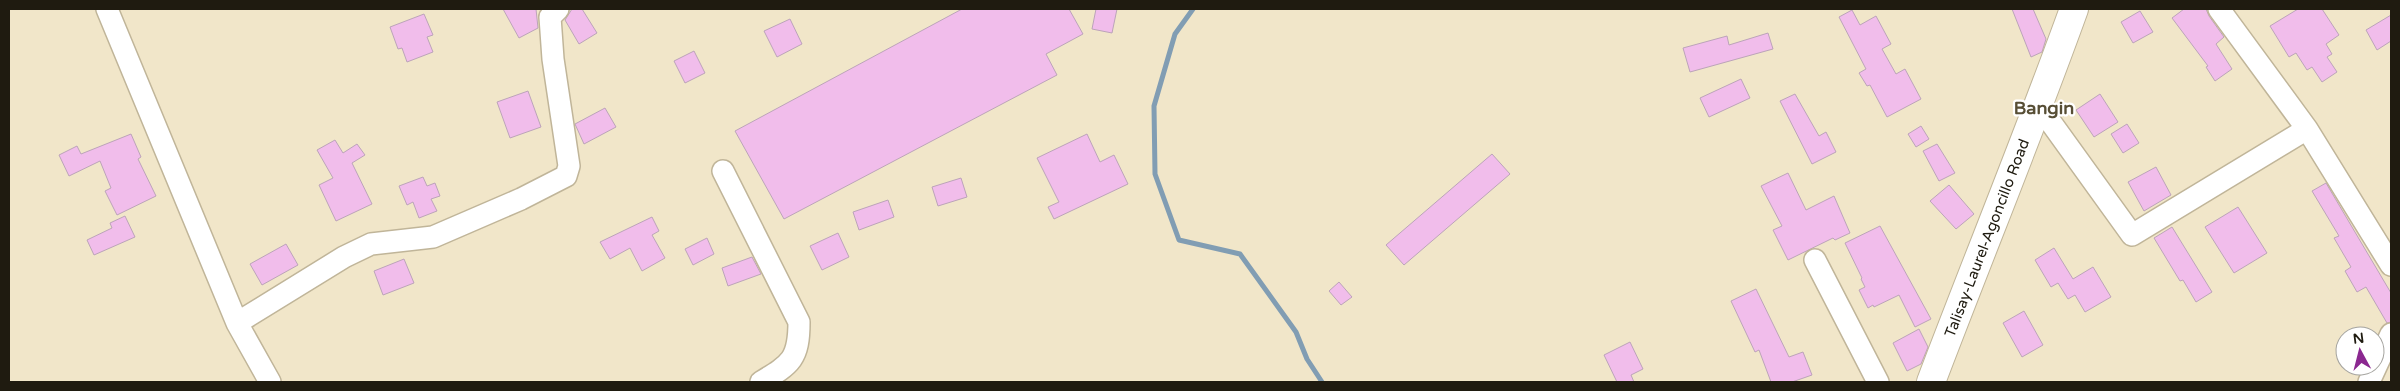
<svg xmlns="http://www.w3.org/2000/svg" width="2400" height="391" viewBox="0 0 2400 391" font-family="'Varela Round',sans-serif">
<rect width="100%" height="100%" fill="#f1e6c9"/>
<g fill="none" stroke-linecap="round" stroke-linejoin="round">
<path stroke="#819db3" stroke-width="5" d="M1193,9L1175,34L1154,106L1155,174L1179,240L1240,254L1296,332L1307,359L1322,382"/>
</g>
<path fill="#f1bdeb" stroke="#bca4b9" d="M503,9H536L538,28L519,38Z
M572,9H582L597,33L579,44L565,20Z
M962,9H1069L1083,34L1046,54L1057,75L784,219L735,131Z
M1096,9H1117L1112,33L1092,29Z
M2012,9H2033L2046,39L2042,52L2031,57Z
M2184,9H2206L2209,16L2224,37L2216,44L2232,69L2215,81L2206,67L2208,66L2172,18Z
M2298,9H2322L2339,35L2326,44L2332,54L2327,57L2337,72L2322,82L2312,67L2307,70L2296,53L2289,57L2270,26Z
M1852,10L1860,25L1876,16L1891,44L1882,49L1896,74L1905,69L1921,99L1887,117L1870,85L1867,86L1859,73L1866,69L1839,17Z
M2140,11L2153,32L2133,43L2121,22Z
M424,14L433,35L427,37L433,52L407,62L402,48L398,49L390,27Z
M2391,15V41L2377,50L2366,30Z
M790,19L802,44L777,57L764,31Z
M1768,33L1773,49L1690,72L1683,48L1727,36L1729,45Z
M694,51L705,73L685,83L674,61Z
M1741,79L1750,98L1709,117L1700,98Z
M528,91L541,127L510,138L497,102Z
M1795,94L1819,136L1826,132L1836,152L1812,164L1780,101Z
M2100,94L2118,122L2094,137L2076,110Z
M605,108L616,127L584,144L575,124Z
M2127,124L2139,143L2123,153L2111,134Z
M1921,126L1929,139L1916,147L1908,134Z
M131,134L141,157L138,159L156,196L117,215L105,191L111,188L100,161L69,176L59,155L77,146L81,154Z
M1087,134L1100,162L1114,155L1128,184L1054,219L1048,207L1059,202L1037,158Z
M335,140L343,153L357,144L365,155L352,163L372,204L336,221L319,185L333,178L317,150Z
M1937,144L1955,173L1939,181L1923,151Z
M1492,154L1510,174L1404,265L1386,245Z
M2156,167L2171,195L2144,211L2128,182Z
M1788,173L1806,210L1834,196L1850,233L1835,240L1833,238L1788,260L1773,230L1782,226L1761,186Z
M423,177L427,186L435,183L440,196L431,199L437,211L419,218L413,202L407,205L399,186Z
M961,178L967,197L938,206L932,187Z
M2326,183L2391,293V322L2387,323L2366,287L2357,292L2345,271L2351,267L2334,238L2339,236L2312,191Z
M1949,185L1974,214L1956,229L1930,201Z
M888,200L894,217L859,230L853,212Z
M2238,207L2267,253L2234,273L2205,227Z
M125,216L135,237L94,255L87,240L112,228L110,223Z
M652,217L659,231L652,235L665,258L642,271L630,248L610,259L600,242Z
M1880,226L1931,319L1915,327L1899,295L1874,307L1873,305L1868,308L1859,290L1865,287L1861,279L1862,278L1845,243Z
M2172,227L2212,292L2196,302L2183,280L2180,281L2154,238Z
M838,233L849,257L822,270L810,246Z
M707,238L714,254L693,265L685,249Z
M286,244L298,265L262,285L250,264Z
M2054,248L2073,279L2093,267L2111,297L2085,312L2075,295L2068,299L2058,283L2051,287L2035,260Z
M752,257L761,274L728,286L722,268Z
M404,259L414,283L383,295L374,271Z
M1339,282L1352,297L1341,305L1329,291Z
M1756,289L1789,357L1803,352L1812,375L1792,382H1771L1759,350L1755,352L1731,301Z
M2024,311L2043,345L2022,357L2003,323Z
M1919,329L1928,347L1921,364L1907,371L1893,343Z
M1630,342L1643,369L1631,375L1634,382H1617L1604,355Z"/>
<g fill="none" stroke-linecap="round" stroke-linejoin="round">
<g stroke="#c0b599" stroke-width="24">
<path id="minor" d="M107,9L237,323L270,382
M2219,9L2307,129
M2039,106L2132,235L2307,129L2391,265
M723,171L799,322C799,359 791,364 761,382
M1815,260L1878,382
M237,323L344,257L371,244L433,237L521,199L566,176L569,166L553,59L550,17L558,9
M2369,382L2391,334"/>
</g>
<g stroke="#c0b599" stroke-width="30">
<path id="major" d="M1931,382C1978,258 2029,134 2074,9"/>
</g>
<use href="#minor" stroke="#fff" stroke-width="21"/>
<use href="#major" stroke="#fff" stroke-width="28"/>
</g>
<g text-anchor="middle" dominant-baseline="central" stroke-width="4.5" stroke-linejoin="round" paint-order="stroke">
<g font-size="15" fill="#1f1b10" stroke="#fff">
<text transform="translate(1987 238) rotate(-69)">Talisay-Laurel-Agoncillo Road</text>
</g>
<g font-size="18" font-weight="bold" fill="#574e35" stroke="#fff">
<text x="2044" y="108">Bangin</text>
</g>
</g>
<rect width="2400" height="391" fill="none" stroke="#1f1b10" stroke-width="20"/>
<g transform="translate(2360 351) rotate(353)"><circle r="24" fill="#ffffff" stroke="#a5a49f"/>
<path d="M0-4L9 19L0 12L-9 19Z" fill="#8b2890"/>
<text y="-8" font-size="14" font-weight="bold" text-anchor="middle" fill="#1f1b10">N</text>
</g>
</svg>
